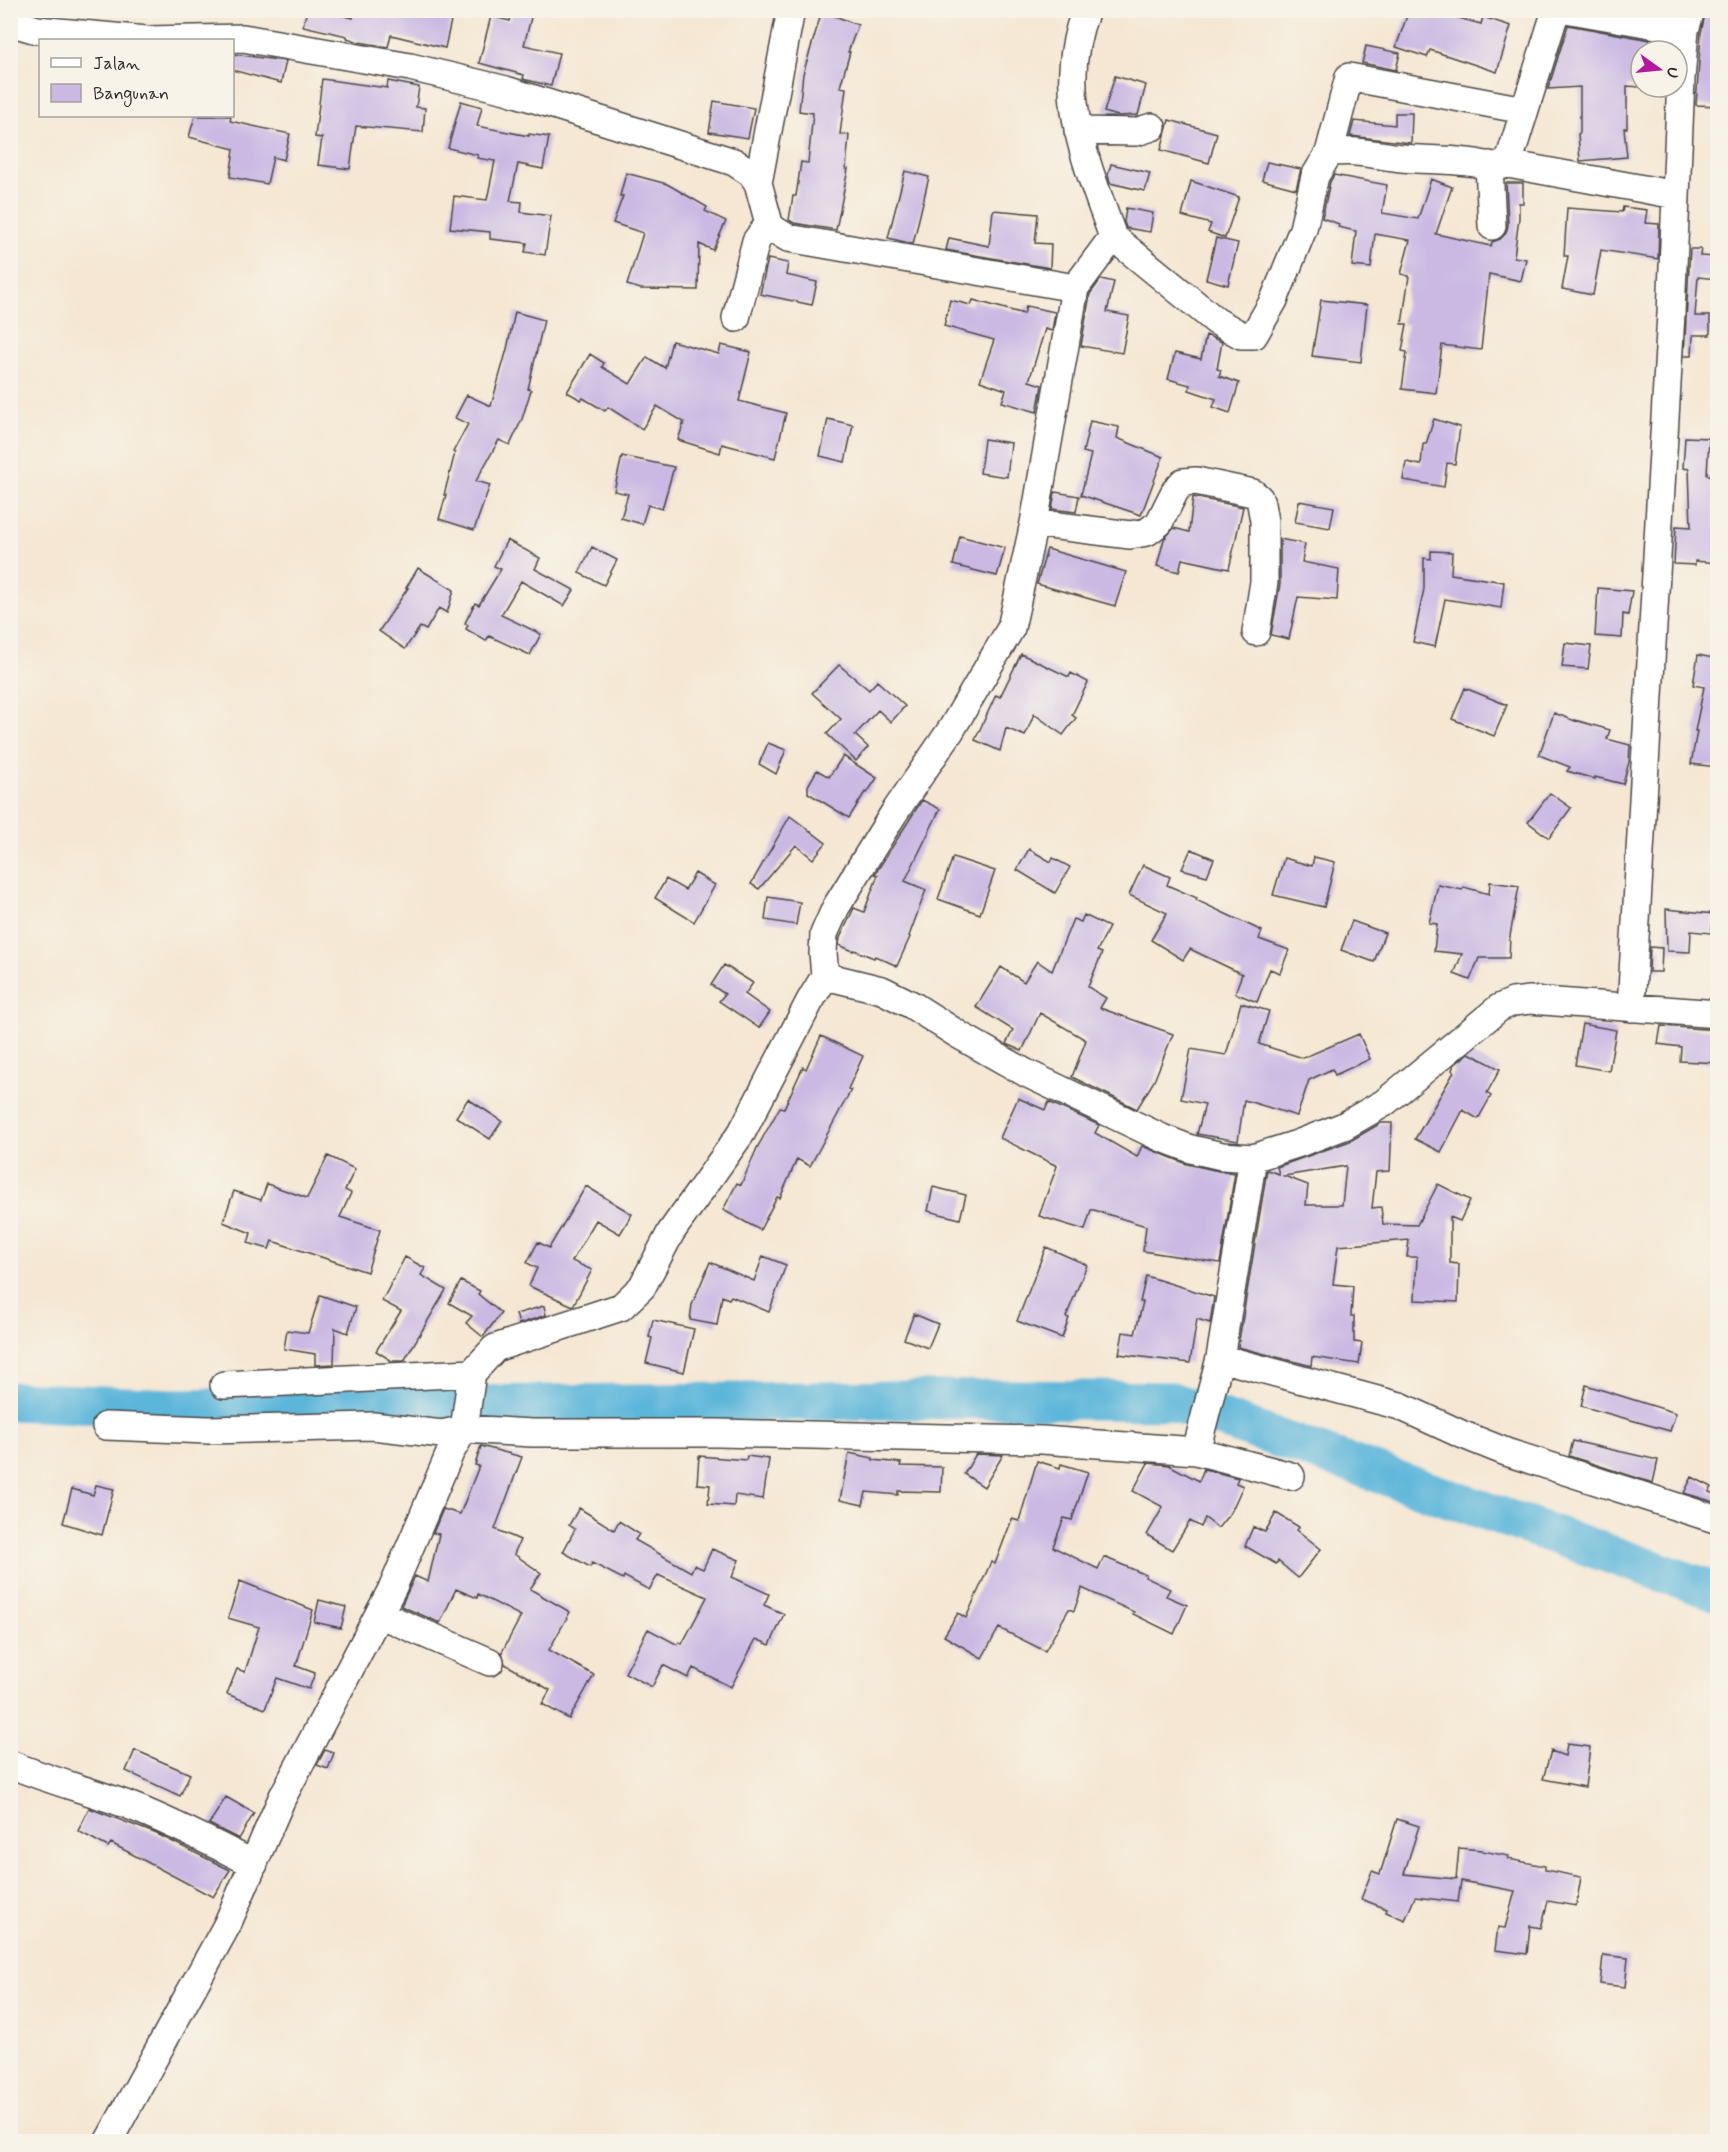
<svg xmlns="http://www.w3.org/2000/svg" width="1728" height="2152" viewBox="0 0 1728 2152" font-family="Mynerve,sans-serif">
<rect width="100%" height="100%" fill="#f7f3e8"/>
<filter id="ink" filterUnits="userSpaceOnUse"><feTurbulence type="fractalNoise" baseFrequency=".0167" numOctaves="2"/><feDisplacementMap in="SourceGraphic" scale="12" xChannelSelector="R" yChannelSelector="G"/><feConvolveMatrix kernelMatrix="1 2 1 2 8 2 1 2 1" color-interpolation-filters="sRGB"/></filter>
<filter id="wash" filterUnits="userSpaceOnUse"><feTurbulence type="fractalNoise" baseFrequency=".008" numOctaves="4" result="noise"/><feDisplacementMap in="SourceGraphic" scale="24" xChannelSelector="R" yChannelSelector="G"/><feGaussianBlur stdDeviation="1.35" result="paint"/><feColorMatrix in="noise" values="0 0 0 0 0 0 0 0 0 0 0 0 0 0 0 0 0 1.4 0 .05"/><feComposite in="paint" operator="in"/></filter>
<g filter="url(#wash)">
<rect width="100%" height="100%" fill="#f5e7d3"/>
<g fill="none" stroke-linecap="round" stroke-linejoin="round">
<path stroke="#5cb6da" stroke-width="39" d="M10,1401L173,1408L1011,1399L1171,1401L1718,1592"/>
</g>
<g id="blocks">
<path fill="#cbb9e3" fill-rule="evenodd" d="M307,10H319L353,18L355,10H430L452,16L445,48L391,35L388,47L359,42L347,38V36L303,26Z
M512,10H533L524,45L559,53L551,86L523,79L524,75L479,63L491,16L510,21Z
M1409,10H1429L1481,24L1483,17L1511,26L1497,72L1430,50L1427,57L1396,47Z
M1706,10L1718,12V106L1696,105L1701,33Z
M822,11L858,25L848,52H850L840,87L846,88L840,134L849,135L846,169H848L836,230L794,223L789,220L793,196H796L801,162L808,163L813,113L799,111L803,74Z
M1568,25L1650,40V51H1641V87L1627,86V128H1624L1627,157L1580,161L1578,134L1580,133V87L1548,89Z
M1366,46L1400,53L1396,70L1362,63Z
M232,54L286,61L281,83L232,70Z
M1115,76L1146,85L1138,115L1118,116L1104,112Z
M322,79L387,88L388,81L419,87L416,107L425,108L423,132L356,126L350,169L318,165L322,138L315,137Z
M461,101L482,107L477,126L529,136V134L549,137L543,169L518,164L510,201L522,202L521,212L551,216L545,255L525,252L527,243L490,239V232L450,228L454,196L487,200L495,161L477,158L478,155L448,148Z
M714,101L754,108L748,138L709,132Z
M1395,113H1412L1411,143L1350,136L1354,121L1395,125Z
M195,116H231L230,121L290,134L284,160L273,157L267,184L230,177L234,149L189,137Z
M1169,120L1217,133L1209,163L1161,150Z
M1267,162L1301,169L1296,189L1262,180Z
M1111,164L1150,173L1145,191L1110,183L1108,175Z
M905,171L929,177L913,244L888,238Z
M626,173L667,184L707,207L705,211L726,221L713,250L699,244L698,290L641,289L627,285L643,233L613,223L623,196H620Z
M1334,175L1387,185L1382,213L1418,219L1431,179L1452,187L1436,234L1491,246L1492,242L1500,239L1506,233L1508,225L1506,183H1523V203H1519V218L1514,257L1526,259L1521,281L1489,274L1481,350L1442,345L1436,393L1402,389L1407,352L1402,351L1407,324H1402L1409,276L1401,274L1410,240L1375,234L1371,268L1352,266L1356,231L1338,227L1339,224L1322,218L1330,182Z
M1191,181L1239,197L1225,238L1208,232L1211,224L1182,216Z
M1623,207L1647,210L1645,223L1659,224L1658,259L1601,250L1593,295L1562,289L1568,256H1564L1567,208L1622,212Z
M1126,208L1153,213L1150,232L1126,228L1124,222Z
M993,210L1038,214L1035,243L1051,244L1050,268L946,250L949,238L989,246Z
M1216,238L1238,243L1228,285L1206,279Z
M1690,249H1701L1700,256L1718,257V279L1698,277L1695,316H1710V335H1693L1692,356H1684Z
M768,259L788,263L786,275L817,282L812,305L760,294Z
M1101,279L1114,282L1107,312L1129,316L1122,353L1081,346L1090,294Z
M950,300L971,305L973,300L1024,314L1026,306L1055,312L1052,331L1045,329L1029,381L1042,385L1037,412L1002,402L1006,390L980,381L994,340L944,326Z
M1321,300L1367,305L1361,362L1312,356Z
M515,312L544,320L528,389L531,390L522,419L510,445L499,440L476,481L490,485L474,530L439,519L446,495H444L455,453L453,452L468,424L455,418L467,395L491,406L507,349Z
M1206,335L1222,342L1217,369L1221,370L1219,376L1239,383L1230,413L1213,407L1216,399L1189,390L1190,385L1168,379L1175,353L1201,359Z
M672,341L719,354L721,345L751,352L739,401L786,413L775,458L722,444L720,453L678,440L684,422L657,406L642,429L608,407L605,411L583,398L581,400L567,392L590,354L604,363L602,367L630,384L647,357L665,368Z
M828,419L853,425L845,462L820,456Z
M1434,419L1460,427L1455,464L1447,463L1444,487L1403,480L1406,462L1421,465L1423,444H1426Z
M1090,421L1119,427L1117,438L1163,457L1141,515L1081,495L1091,454L1083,452Z
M1685,437L1709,438L1707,475H1718V563L1695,561V565L1674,564L1676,526L1691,527L1689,469L1683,468Z
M984,439L1011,443L1007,477L980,473Z
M622,456L674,467L662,509L648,505L642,524L621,518L628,494L614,491Z
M1055,492L1079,496L1076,512L1052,509Z
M1193,497L1243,507L1229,569L1182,559L1179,572L1157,566L1164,539L1174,528L1189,532Z
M1299,501L1334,507L1330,528L1295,522Z
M960,536L1005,548L997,576L953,565Z
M1280,539L1305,544L1302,562L1339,569L1337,600L1298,597L1289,639L1271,635L1280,584Z
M507,540L540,558L535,569L574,590L564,606L521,581L501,615L541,634L530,655L489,636L486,641L466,629L468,625L465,623L475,603L479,605L501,569L494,566Z
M592,547L617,560L604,585L579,573Z
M1047,549L1126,572L1115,606L1037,584Z
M1431,551L1452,552L1451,574L1504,582L1501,608L1445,599L1435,647L1413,642L1424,589V558L1431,559Z
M418,568L454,590L447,613L439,608L426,630L420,627L405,649L379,631L408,588H406Z
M1598,588L1632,591L1628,615L1623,614L1622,638L1595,636Z
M1565,643L1591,646L1588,669L1562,667Z
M1021,654L1069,677L1071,673L1088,682L1072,715L1076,718L1063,735L1034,714L1025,736L1006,728L1000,751L975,740L996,695L1000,697Z
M1698,655L1718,659V767L1691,764L1697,731H1695L1704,687L1693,685Z
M839,665L869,690L877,681L905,706L891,722L878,710L855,735L868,747L856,761L827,734L841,719L812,693Z
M1465,688L1507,705L1494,736L1452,719Z
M1554,713L1575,721V720L1610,730L1607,739L1630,745L1629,762L1623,784L1595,777V779L1567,771L1570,767L1539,755Z
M768,743L786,750L776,774L759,764Z
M843,756L877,778L867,793L865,792L849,818L808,793V786L817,770L829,777Z
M1550,793L1571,808L1549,838L1528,822Z
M922,800L940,809L905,881L926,890L909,936L910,937L897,966L875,956L874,958L854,950L853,951L839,945L840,938L854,908L864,912L878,875L875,874Z
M790,816L826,843L813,859L796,845L759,889L751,884Z
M1029,849L1051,862L1053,858L1070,867L1055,893L1017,870Z
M1191,849L1214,859L1207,876L1182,869Z
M953,857L995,871L980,914L938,899Z
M1314,857L1335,862L1324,907L1273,895L1284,858L1312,866Z
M1143,865L1170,877L1167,885L1197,898L1196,900L1262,931L1259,939L1289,950L1280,973L1270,969L1257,1002L1235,993L1242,974L1190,949L1183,960L1151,940L1167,913L1129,895Z
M695,873L715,885L694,922L655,898L666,879L685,890Z
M1490,882L1519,886L1510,936L1509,958H1479L1470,980L1454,974L1462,954L1434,951L1437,924L1429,923L1438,885L1462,890L1464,887L1489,894Z
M768,897L800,902L796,925L765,920Z
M1666,909L1714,914L1711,933L1691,931L1690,952L1667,951Z
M1084,915L1109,927L1097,951L1102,953L1088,987L1106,998L1100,1008L1173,1034L1154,1081L1137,1109L1072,1077L1086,1040L1040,1013L1022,1051L1006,1044L1013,1030L976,1007L1001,967L1024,982L1037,961L1052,971L1073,919L1081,922Z
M1352,921L1385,933L1374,962L1341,950Z
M1650,947L1662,948L1661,972H1649Z
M724,965L753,983L745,994L770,1012L759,1028L719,1001L725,994L711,985Z
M1241,1003L1269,1011L1259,1044L1303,1058L1359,1034L1370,1059L1335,1075L1332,1069L1309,1080L1297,1116L1244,1100L1238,1141L1197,1134L1205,1104L1181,1099L1191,1049L1226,1055Z
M1582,1024L1616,1030L1609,1071L1575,1065Z
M1661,1026L1718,1030V1063L1680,1061L1681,1047L1658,1044Z
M821,1036L863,1056L848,1089L851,1090L810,1166L797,1159L780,1198L777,1197L760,1230L723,1210L737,1183L741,1185L757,1148L780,1107L784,1108L803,1067L806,1069Z
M1469,1053L1500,1069L1487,1093L1491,1096L1478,1119L1463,1110L1441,1152L1415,1139L1454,1072L1452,1070L1454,1065Z
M1018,1098L1045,1110L1049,1102L1099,1125L1095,1133L1137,1157L1142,1146L1187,1164L1219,1171L1235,1173L1220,1263L1143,1251L1146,1226L1094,1210H1091L1085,1230L1039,1216L1057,1166L1000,1138Z
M468,1099L502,1121L490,1139L456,1117Z
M1381,1123H1392L1390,1171L1376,1172L1372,1208L1381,1207L1383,1224L1417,1225L1438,1184L1470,1200L1460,1221L1450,1217V1263L1459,1264L1458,1302L1415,1300L1417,1257H1407L1409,1240L1338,1246L1333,1284L1353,1286L1351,1316H1354V1342L1362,1343L1359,1364L1312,1357L1311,1366L1308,1365L1238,1347L1267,1170L1279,1174L1277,1167L1350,1141ZM1346,1166L1342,1205H1306L1308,1185L1284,1176Z
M328,1156L355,1169L345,1190L351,1193L340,1217L380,1230L367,1272L272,1241L269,1249L248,1243L251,1233L223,1222L234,1191L261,1200L267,1184L307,1198Z
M586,1186L632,1214L620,1234L596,1220L572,1261L592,1270L573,1306L529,1286L537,1268L527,1263L538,1242L549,1248Z
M933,1187L966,1195L960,1219L928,1211Z
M1046,1247L1087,1265L1066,1317L1069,1318L1062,1338L1017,1321Z
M763,1256L786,1265L769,1312L731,1296L729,1299L722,1296L717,1325L690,1320L692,1305L710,1262L754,1281Z
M405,1257L425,1268L421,1275L446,1290L404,1361H392L376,1351L401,1311L382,1301Z
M1146,1276L1214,1297L1210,1323L1197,1319L1190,1363L1119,1354L1123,1332L1135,1334L1143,1302H1140Z
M461,1281L480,1291L478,1294L501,1313L483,1337L466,1323L472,1316L449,1303Z
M320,1295L356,1307L348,1333L335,1328L334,1364L315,1365V1354L284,1349L287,1330L308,1333Z
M544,1306L546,1315L519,1324L516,1314Z
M914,1314L938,1324L928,1348L904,1339Z
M653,1320L694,1329L684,1372L646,1363L652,1338L649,1337Z
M1586,1385L1676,1413L1670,1431L1581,1406Z
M1573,1441L1658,1460L1653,1483L1569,1456Z
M481,1446L522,1457L495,1529L520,1540L514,1554L541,1573L530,1589L570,1612L549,1650L594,1675L569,1719L542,1704L550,1690L505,1664L502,1652L521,1616L478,1594L477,1598L456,1589L440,1623L401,1606L415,1576L428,1582L439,1534L433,1533L443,1509L460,1514L479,1466L475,1465Z
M849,1453L873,1458V1460L901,1463L900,1466L942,1467L941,1492L898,1491V1495L866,1492L863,1505L840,1500Z
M976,1454L1003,1455L984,1487L964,1474Z
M699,1456L746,1460L747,1456L769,1459L763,1499L735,1495L734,1506L708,1504L710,1485L697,1484Z
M1037,1461L1060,1468L1061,1464L1088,1472L1072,1520L1064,1518L1053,1547L1098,1569L1104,1557L1146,1575L1145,1577L1170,1589L1166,1596L1187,1605L1174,1634L1133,1614L1134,1612L1082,1588L1074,1611L1069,1609L1045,1651L999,1628L982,1658L944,1636L958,1613L966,1618L991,1562L995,1564L1012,1519L1019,1521Z
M1148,1463L1169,1465L1199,1481L1204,1469L1238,1478L1236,1483L1243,1486L1231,1512L1218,1528L1205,1518L1201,1527L1190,1521L1172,1550L1147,1535L1163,1507L1133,1491Z
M1692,1477L1712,1487L1709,1492L1718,1496V1503L1684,1493Z
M96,1485L114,1489L102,1535L63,1523L72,1489L93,1495Z
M579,1508L614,1530L619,1521L639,1534L635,1540L691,1572L694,1565L703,1569L712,1549L739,1560L732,1577L769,1594L764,1605L784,1614L770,1645L756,1639L731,1687L693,1668L688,1678L663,1665L652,1687L625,1673L648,1629L678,1645L679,1642L682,1644L707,1597L658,1575L649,1590L624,1576L623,1579L592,1563L590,1567L563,1552L575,1529L569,1525Z
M1276,1513L1299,1527L1297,1530L1321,1549L1298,1578L1278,1561L1276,1564L1245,1546L1253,1527L1265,1532Z
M240,1581L313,1610L296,1666L315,1673L309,1689L277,1678L265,1709L227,1694L237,1669L245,1672L259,1627L228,1618Z
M319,1600L346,1607L341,1628L314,1622Z
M1567,1744L1590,1747L1585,1787L1543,1779L1551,1751L1565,1756Z
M135,1750L190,1774L180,1796L126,1771Z
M325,1750L334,1753L328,1769L317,1765Z
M226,1797L254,1813L239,1839L209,1824Z
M89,1808L157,1834L230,1870L213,1897L111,1843L108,1847L78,1831Z
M1397,1819L1419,1826L1404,1874L1456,1879L1459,1848L1482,1850V1851L1509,1856L1508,1859L1545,1866V1870L1581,1877L1576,1906L1548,1901L1541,1928L1530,1926L1527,1954L1495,1950L1498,1927L1505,1928L1515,1891L1461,1881L1458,1902L1415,1897L1405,1920L1386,1912L1387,1909L1361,1899L1372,1871L1380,1874Z
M1603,1955L1628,1958L1625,1987L1600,1984Z"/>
</g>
</g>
<g filter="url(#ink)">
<use href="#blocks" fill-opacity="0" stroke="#494744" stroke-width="1.5"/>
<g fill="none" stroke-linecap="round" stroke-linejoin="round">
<g stroke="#494744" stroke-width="30">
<path id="minor" d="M1571,10L1685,30
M10,22L37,30L147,40L243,38L410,67L506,90L734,162L751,173L758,183L770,227L788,238L1075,288
M1078,131L1136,132L1152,127
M1329,153C1353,148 1378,156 1402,158C1424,160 1446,159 1467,162C1481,163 1495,169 1508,164L1556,10
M1508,164L1676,195
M1489,165L1492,226
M758,183L791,10
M1113,237L1216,321L1241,335H1254L1274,300L1303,229L1315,176L1329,153L1349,77L1524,110
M736,318L756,241L764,230L770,227
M1034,523L1130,535L1147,532L1159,523L1175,491L1183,482L1196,481L1253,493L1259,498L1261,504L1264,521V582L1256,632
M825,976L823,953L824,934L836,907L894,813L951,730L1011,628L1034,523L1075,288L1113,237C1086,161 1054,91 1086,10
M1631,1008L1671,314L1681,79L1685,30L1691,10
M1220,1358L1400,1406L1461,1434L1506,1452L1718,1520
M224,1385L472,1373
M106,1426L208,1430L373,1426L442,1434L464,1429L532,1433H718L1042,1440L1196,1451L1291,1476
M1196,1451L1220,1358L1253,1158
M379,1614L490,1662
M10,1764C50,1781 92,1791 133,1807C174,1823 214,1844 254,1864
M108,2142L227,1925L282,1798L393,1587L450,1453L464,1429L472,1373L495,1348L621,1307L642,1287L671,1232L742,1132L810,1001L825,976L882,990L912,1005L959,1035L1026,1073L1162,1138L1191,1149L1222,1156L1253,1158L1297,1144L1344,1126L1384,1103L1499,1008L1513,1002L1530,1000L1718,1014"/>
</g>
<use href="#minor" stroke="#fff" stroke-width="27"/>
</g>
</g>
<rect width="1728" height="2152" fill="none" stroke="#f7f3e8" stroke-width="36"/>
<rect x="39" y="39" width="195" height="78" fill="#f7f3e8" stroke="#a5a39c" stroke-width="1.5"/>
<rect x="51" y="58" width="30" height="9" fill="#ffffff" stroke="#a5a39c" stroke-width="1.5"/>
<text x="93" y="69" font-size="18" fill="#2b2b2b">Jalan</text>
<rect x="51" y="84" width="30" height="18" fill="#cbb9e3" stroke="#a5a39c" stroke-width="1.5"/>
<text x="93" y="99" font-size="18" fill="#2b2b2b">Bangunan</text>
<g transform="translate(1659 69) rotate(105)"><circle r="28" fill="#f7f3e8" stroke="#a5a39c" stroke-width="1.5"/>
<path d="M0-4.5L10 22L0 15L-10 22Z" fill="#b5179e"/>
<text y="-9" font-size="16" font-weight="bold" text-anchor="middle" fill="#2b2b2b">U</text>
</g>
</svg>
